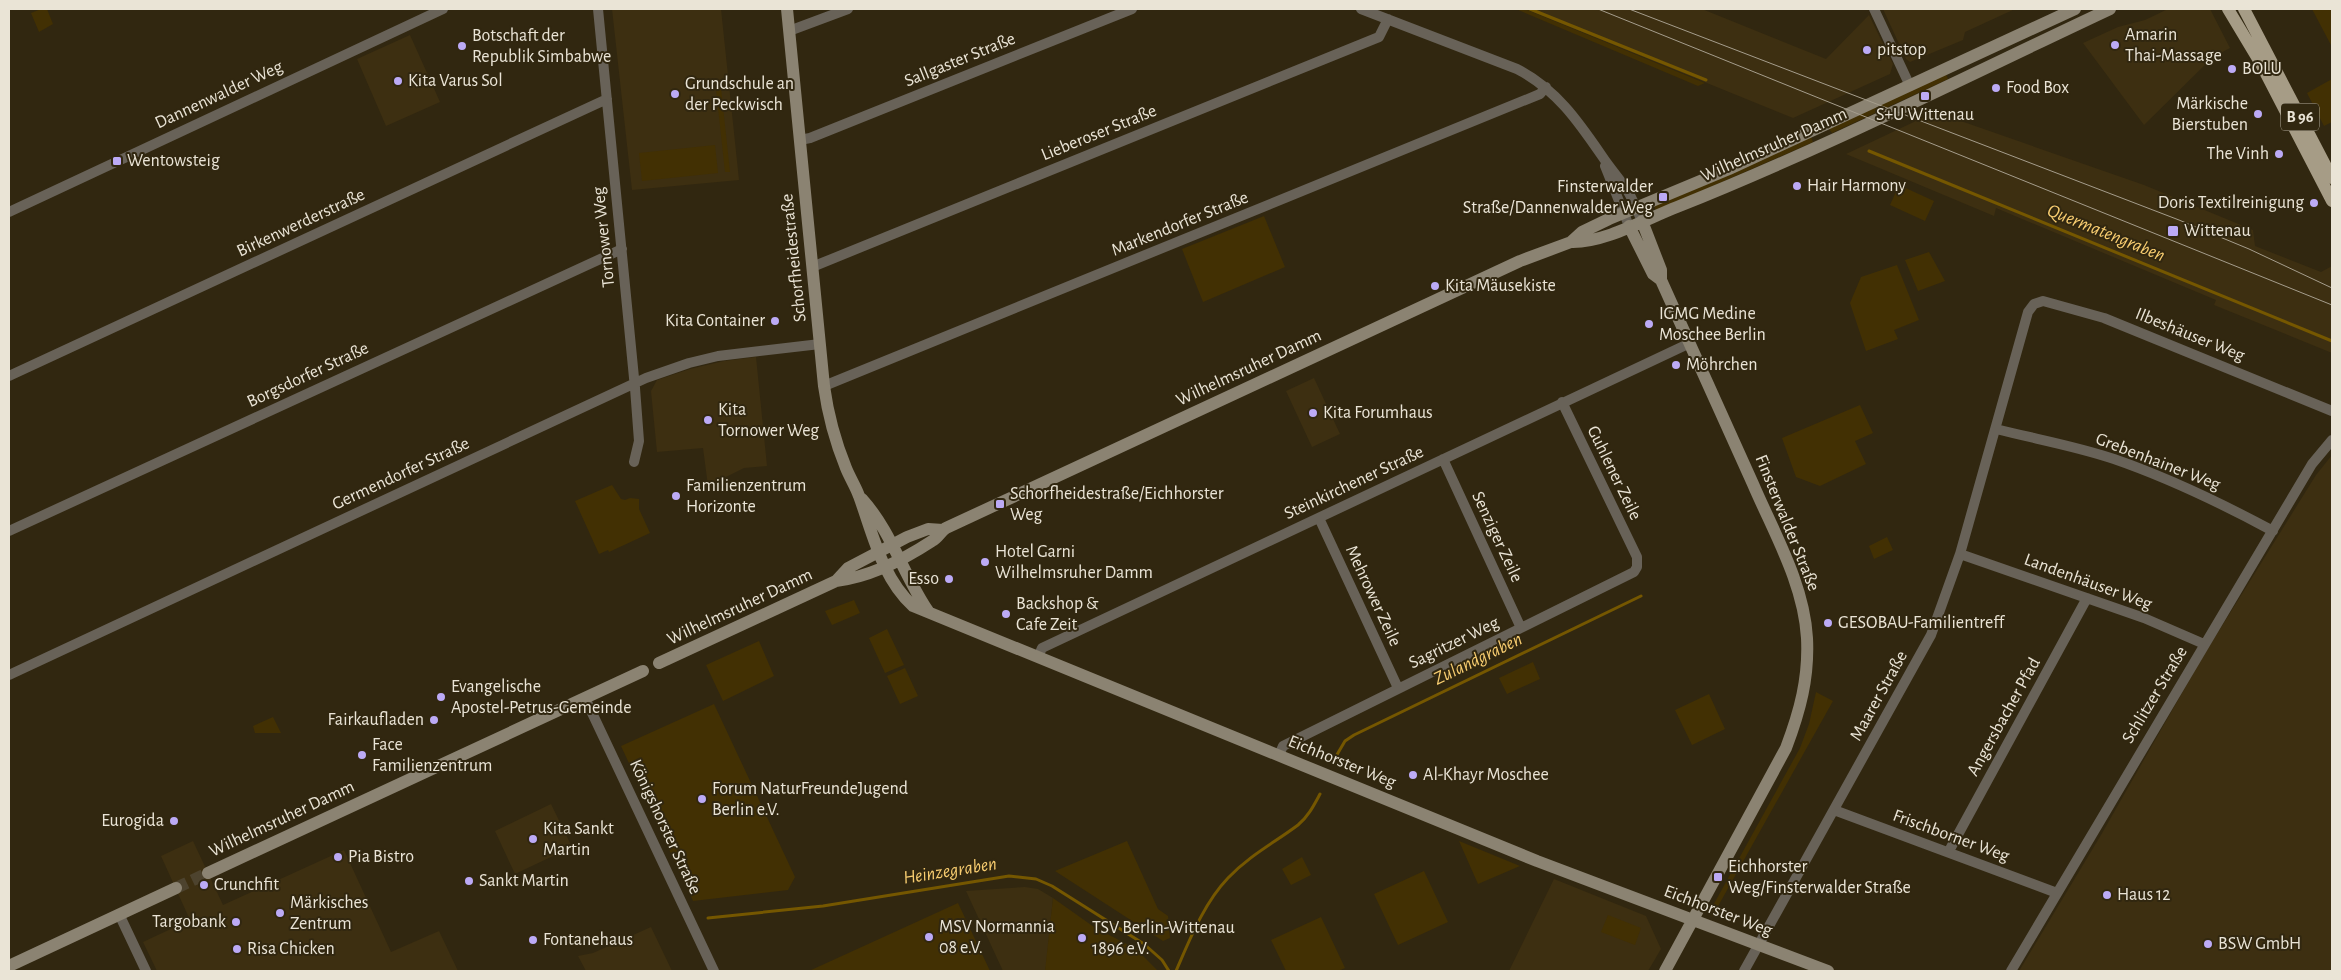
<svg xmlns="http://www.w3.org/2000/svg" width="2341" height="980" viewBox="0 0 2341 980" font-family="'Alegreya Sans',sans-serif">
<rect width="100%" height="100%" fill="#312710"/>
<path fill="#3d2f11" d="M612,9H721L739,180L632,190Z
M1525,9H1702L1826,59L1869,15L1893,64L1890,74L1793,118Z
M1883,9H2015L1965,32L1963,40L1910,62L1906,59Z
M2168,9H2210L2230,48L2213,57L2144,125L2083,43L2118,27L2145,20Z
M410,35L440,102L386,126L357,59Z
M1935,112L2144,185L2253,230L2255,246L2321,272L2332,266V353L2214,305L2216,300L1996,208L1994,216L1846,154Z
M756,357L767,466L744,468L708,486L703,448L657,452L651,391L657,380L690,369L724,361Z
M1314,378L1340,434L1312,447L1286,391Z
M2332,455V971H2019L2101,835L2202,658L2316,475Z
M551,804L572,847L515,874L495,831Z
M193,841L223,905L344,850L391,952L439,931L458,971H157L143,942L190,920L161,856Z
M1554,879L1646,916L1661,949L1648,971H1509Z
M1025,887L1038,889L1053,898L1046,966L1045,971H1003L966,891Z
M651,927L672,971H586L578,956L593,953Z"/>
<path fill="#423003" d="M41,9H47L53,24L39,32L31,13Z
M1516,9H1525L1705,83L1698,86Z
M2312,9H2332V47Z
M1946,74L1948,79L1832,133L1829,129Z
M2332,79V122L2324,126L2307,93Z
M721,88L730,172H725L716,89Z
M1811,137L1813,142L1811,143L1656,211L1654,205Z
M715,145L718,173L642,181L639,153Z
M1899,185L1934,201L1925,221L1890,205Z
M1264,216L1285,267L1203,302L1182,249Z
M1929,252L1945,281L1918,291L1905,260Z
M1897,265L1919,320L1894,330L1898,339L1866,351L1850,303L1861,277Z
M1860,405L1873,433L1855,441L1866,464L1820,486L1796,477L1782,438Z
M612,485L621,499L625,500L630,498L639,499V509L650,533L609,552L608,550L599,554L575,501Z
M1887,537L1893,550L1874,559L1869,546Z
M854,600L860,613L832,625L825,611Z
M887,629L904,665L885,673L869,638Z
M759,641L774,676L723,701L706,665Z
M1533,662L1540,679L1507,694L1499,678Z
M905,668L918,696L900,704L887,676Z
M1816,692L1833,701L1712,917L1710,911L1800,748L1809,724Z
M1709,694L1725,729L1692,745L1675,710Z
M714,704L795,877L788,890L693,901L621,746Z
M273,717L281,733H255L253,726Z
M1127,841L1158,909L1168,916L1170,938L1163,941L1055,871Z
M1459,841L1520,866L1478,884Z
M1302,857L1311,875L1291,885L1282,869Z
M1424,871L1448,922L1398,945L1374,894Z
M1053,898L1094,927L1136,949L1158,971H1045Z
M958,903L990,971H809Z
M1608,915L1641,928L1635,945L1601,932Z
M1321,917L1345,968L1338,971H1286L1271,940Z"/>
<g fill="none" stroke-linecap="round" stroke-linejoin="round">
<path stroke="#755700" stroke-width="3" d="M1530,9L1706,80
M1869,151L2332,341
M1335,758L1345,741L1354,735L1641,596
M708,918L823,906L1009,876L1036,879L1052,886L1144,944L1162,960L1169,971
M1176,971C1190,939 1204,903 1228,878C1250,855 1274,843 1298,825C1308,817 1314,805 1320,794"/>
<path stroke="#4d432e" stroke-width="12" stroke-dasharray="12 6" stroke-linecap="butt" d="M176,888L208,873"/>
<path stroke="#686258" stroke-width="10" d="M598,9L635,388L639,441L634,462
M1361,9L1517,69C1556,89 1578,121 1602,156C1610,168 1619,178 1627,190C1633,199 1637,211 1642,221
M1874,9L1910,86
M789,31L848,9
M800,140L810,138L1132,9
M1605,166L1629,226
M9,212L443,9
M812,267L1379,37L1388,19
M9,376L607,99
M824,386L1540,94L1546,87
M1996,429C2035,439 2076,446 2114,459C2169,478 2221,503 2273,531
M1443,459L1521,628
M1319,518L1398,688
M9,531L622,249
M1960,554L2144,618L2204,644
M1038,657L1042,648L1688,344
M9,675L646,378L689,363L718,356L820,344
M585,698L714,971
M1279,755L1283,746L1634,572L1637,567V557L1562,402
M1834,810L2057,893
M1949,851L2087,598
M119,914L146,971
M1744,971L1931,635L1960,554L2028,312L2034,304L2043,301L2104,318L2332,411
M2011,971L2312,464L2332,440"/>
<path stroke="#8b8372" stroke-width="12" d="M787,9L824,386C828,415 835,441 846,468C850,478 856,487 859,496C873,534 882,578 913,606L1537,861L1828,971
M1642,221L1661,270V280
M1629,226L1653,274L1661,280C1692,348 1722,416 1753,484C1774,533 1804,584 1807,638C1809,678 1800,711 1786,748L1665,971
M1571,242C1604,243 1646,219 1677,207C1825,148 1967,76 2110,9
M862,499C891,531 904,576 928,611
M836,581L848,568L907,537L928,529L943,530
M659,663L836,581C870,577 903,560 932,541C938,538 941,531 946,528L1520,261L1571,242L1582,232L1609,219L1729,169L2075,9
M208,873L643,671
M9,966L176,888"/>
<path stroke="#a69c86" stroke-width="12" d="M2228,9L2261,64L2332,201
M2244,9L2332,178"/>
<path stroke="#a59d8c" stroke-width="1" d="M1598,9L2332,305
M1629,9L2179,220L2249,249L2332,288"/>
</g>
<g fill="#bcaaf6" stroke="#312710" stroke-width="2">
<circle cx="2115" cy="45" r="5"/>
<circle cx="462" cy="46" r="5"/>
<circle cx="1867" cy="50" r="5"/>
<circle cx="2232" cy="69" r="5"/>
<circle cx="398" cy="81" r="5"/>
<circle cx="1996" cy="88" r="5"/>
<circle cx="675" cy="94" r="5"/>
<rect x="1920" y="91" width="10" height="10" rx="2.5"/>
<circle cx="2258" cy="114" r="5"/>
<circle cx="2279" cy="154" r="5"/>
<rect x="112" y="156" width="10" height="10" rx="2.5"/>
<circle cx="1797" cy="186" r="5"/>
<rect x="1658" y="192" width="10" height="10" rx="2.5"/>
<circle cx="2314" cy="203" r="5"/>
<rect x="2167" y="225" width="12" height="12" rx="2.5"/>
<circle cx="1435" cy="286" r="5"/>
<circle cx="775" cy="321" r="5"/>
<circle cx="1649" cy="324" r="5"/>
<circle cx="1676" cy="365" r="5"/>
<circle cx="1313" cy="413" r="5"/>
<circle cx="708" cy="420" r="5"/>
<circle cx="676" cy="496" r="5"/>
<rect x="995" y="499" width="10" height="10" rx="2.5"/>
<circle cx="985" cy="562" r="5"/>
<circle cx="949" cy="579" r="5"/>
<circle cx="1006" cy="614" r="5"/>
<circle cx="1828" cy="623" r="5"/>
<circle cx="441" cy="697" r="5"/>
<circle cx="434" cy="720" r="5"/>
<circle cx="362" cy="755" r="5"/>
<circle cx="1413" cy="775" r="5"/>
<circle cx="702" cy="799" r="5"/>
<circle cx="174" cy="821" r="5"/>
<circle cx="533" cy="839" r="5"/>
<circle cx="338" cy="857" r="5"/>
<rect x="1713" y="872" width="10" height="10" rx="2.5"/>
<circle cx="469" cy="881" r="5"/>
<circle cx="204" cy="885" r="5"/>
<circle cx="2107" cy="895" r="5"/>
<circle cx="280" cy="913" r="5"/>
<circle cx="236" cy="922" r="5"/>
<circle cx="929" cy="937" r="5"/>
<circle cx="1082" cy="938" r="5"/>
<circle cx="533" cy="940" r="5"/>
<circle cx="2208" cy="944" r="5"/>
<circle cx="237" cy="949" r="5"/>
</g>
<g text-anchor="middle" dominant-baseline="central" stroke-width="4" stroke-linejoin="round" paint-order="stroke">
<rect fill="#312710" stroke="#b2ab9b" stroke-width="1" x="2281" y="103.5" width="38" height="27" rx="4"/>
<g font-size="16" font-weight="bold" fill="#eae4d6">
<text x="2300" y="117">B 96</text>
</g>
<g font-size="18" fill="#eae4d6" stroke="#312710" text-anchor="start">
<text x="2125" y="35">Amarin<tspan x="2125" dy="21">Thai-Massage</tspan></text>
<text x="472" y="36">Botschaft der<tspan x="472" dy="21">Republik Simbabwe</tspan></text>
<text x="1877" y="50">pitstop</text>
<text x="2242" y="69">BOLU</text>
<text x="408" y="81">Kita Varus Sol</text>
<text x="685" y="84">Grundschule an<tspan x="685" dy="21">der Peckwisch</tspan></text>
<text x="2006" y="88">Food Box</text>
<text x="2248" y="104" text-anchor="end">Märkische<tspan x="2248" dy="21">Bierstuben</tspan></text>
<text x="1925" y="115" text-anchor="middle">S+U Wittenau</text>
<text x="2269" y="154" text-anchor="end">The Vinh</text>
<text x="127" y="161">Wentowsteig</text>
<text x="1807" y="186">Hair Harmony</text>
<text x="1653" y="187" text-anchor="end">Finsterwalder<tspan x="1653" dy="21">Straße/Dannenwalder Weg</tspan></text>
<text x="2304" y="203" text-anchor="end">Doris Textilreinigung</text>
<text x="2184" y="231">Wittenau</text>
<text x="1445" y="286">Kita Mäusekiste</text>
<text x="1659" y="314">IGMG Medine<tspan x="1659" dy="21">Moschee Berlin</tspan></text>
<text x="765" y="321" text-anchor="end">Kita Container</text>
<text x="1686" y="365">Möhrchen</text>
<text x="718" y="410">Kita<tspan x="718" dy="21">Tornower Weg</tspan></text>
<text x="1323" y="413">Kita Forumhaus</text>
<text x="686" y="486">Familienzentrum<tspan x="686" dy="21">Horizonte</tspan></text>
<text x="1010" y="494">Schorfheidestraße/Eichhorster<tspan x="1010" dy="21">Weg</tspan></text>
<text x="995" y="552">Hotel Garni<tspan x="995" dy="21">Wilhelmsruher Damm</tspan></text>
<text x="939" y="579" text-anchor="end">Esso</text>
<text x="1016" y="604">Backshop &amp;<tspan x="1016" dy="21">Cafe Zeit</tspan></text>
<text x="1838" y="623">GESOBAU-Familientreff</text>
<text x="451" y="687">Evangelische<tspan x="451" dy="21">Apostel-Petrus-Gemeinde</tspan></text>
<text x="424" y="720" text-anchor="end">Fairkaufladen</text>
<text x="372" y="745">Face<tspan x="372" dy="21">Familienzentrum</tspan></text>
<text x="1423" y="775">Al-Khayr Moschee</text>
<text x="712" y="789">Forum NaturFreundeJugend<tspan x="712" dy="21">Berlin e.V.</tspan></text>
<text x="164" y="821" text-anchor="end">Eurogida</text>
<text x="543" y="829">Kita Sankt<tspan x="543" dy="21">Martin</tspan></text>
<text x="348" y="857">Pia Bistro</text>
<text x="1728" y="867">Eichhorster<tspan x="1728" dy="21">Weg/Finsterwalder Straße</tspan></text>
<text x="479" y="881">Sankt Martin</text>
<text x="214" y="885">Crunchfit</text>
<text x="2117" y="895">Haus 12</text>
<text x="290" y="903">Märkisches<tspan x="290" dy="21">Zentrum</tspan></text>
<text x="226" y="922" text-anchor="end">Targobank</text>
<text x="939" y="927">MSV Normannia<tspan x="939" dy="21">08 e.V.</tspan></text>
<text x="1092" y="928">TSV Berlin-Wittenau<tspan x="1092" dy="21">1896 e.V.</tspan></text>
<text x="543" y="940">Fontanehaus</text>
<text x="2218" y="944">BSW GmbH</text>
<text x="247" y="949">Risa Chicken</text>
</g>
<g font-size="18" fill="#eae4d6" stroke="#312710">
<text transform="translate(960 60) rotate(-22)">Sallgaster Straße</text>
<text transform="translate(219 95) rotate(-25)">Dannenwalder Weg</text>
<text transform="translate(1099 133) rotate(-22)">Lieberoser Straße</text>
<text transform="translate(1774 145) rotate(-24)">Wilhelmsruher Damm</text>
<text transform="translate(301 223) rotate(-25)">Birkenwerderstraße</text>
<text transform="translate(1180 224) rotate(-22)">Markendorfer Straße</text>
<text transform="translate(604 237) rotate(-96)">Tornower Weg</text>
<text transform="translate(794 258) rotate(-96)">Schorfheidestraße</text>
<text transform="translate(2190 335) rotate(22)">Ilbeshäuser Weg</text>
<text transform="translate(1249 368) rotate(-25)">Wilhelmsruher Damm</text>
<text transform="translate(308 375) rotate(-25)">Borgsdorfer Straße</text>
<text transform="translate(2158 462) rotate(21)">Grebenhainer Weg</text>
<text transform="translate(1614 473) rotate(64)">Guhlener Zeile</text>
<text transform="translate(401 474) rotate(-25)">Germendorfer Straße</text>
<text transform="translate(1354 483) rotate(-25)">Steinkirchener Straße</text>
<text transform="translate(1787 523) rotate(68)">Finsterwalder Straße</text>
<text transform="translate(1497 537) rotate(65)">Senziger Zeile</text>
<text transform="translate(2088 582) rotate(20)">Landenhäuser Weg</text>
<text transform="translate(1373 596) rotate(65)">Mehrower Zeile</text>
<text transform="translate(740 607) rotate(-25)">Wilhelmsruher Damm</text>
<text transform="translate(1454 643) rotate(-26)">Sagritzer Weg</text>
<text transform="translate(2155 695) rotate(-59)">Schlitzer Straße</text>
<text transform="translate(1879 696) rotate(-61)">Maarer Straße</text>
<text transform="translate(2004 717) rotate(-61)">Angersbacher Pfad</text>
<text transform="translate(1342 762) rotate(22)">Eichhorster Weg</text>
<text transform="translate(282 819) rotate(-25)">Wilhelmsruher Damm</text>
<text transform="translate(665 827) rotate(65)">Königshorster Straße</text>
<text transform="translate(1951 836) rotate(20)">Frischborner Weg</text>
<text transform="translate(1718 911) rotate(21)">Eichhorster Weg</text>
</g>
<g font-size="19" font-style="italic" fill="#f8cd70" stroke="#312710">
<text transform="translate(2106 233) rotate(22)">Quermatengraben</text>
<text transform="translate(1478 659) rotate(-26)">Zulandgraben</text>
<text transform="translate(950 871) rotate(-9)">Heinzegraben</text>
</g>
</g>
<rect width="2341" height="980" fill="none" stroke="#eae4d6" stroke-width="20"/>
</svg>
